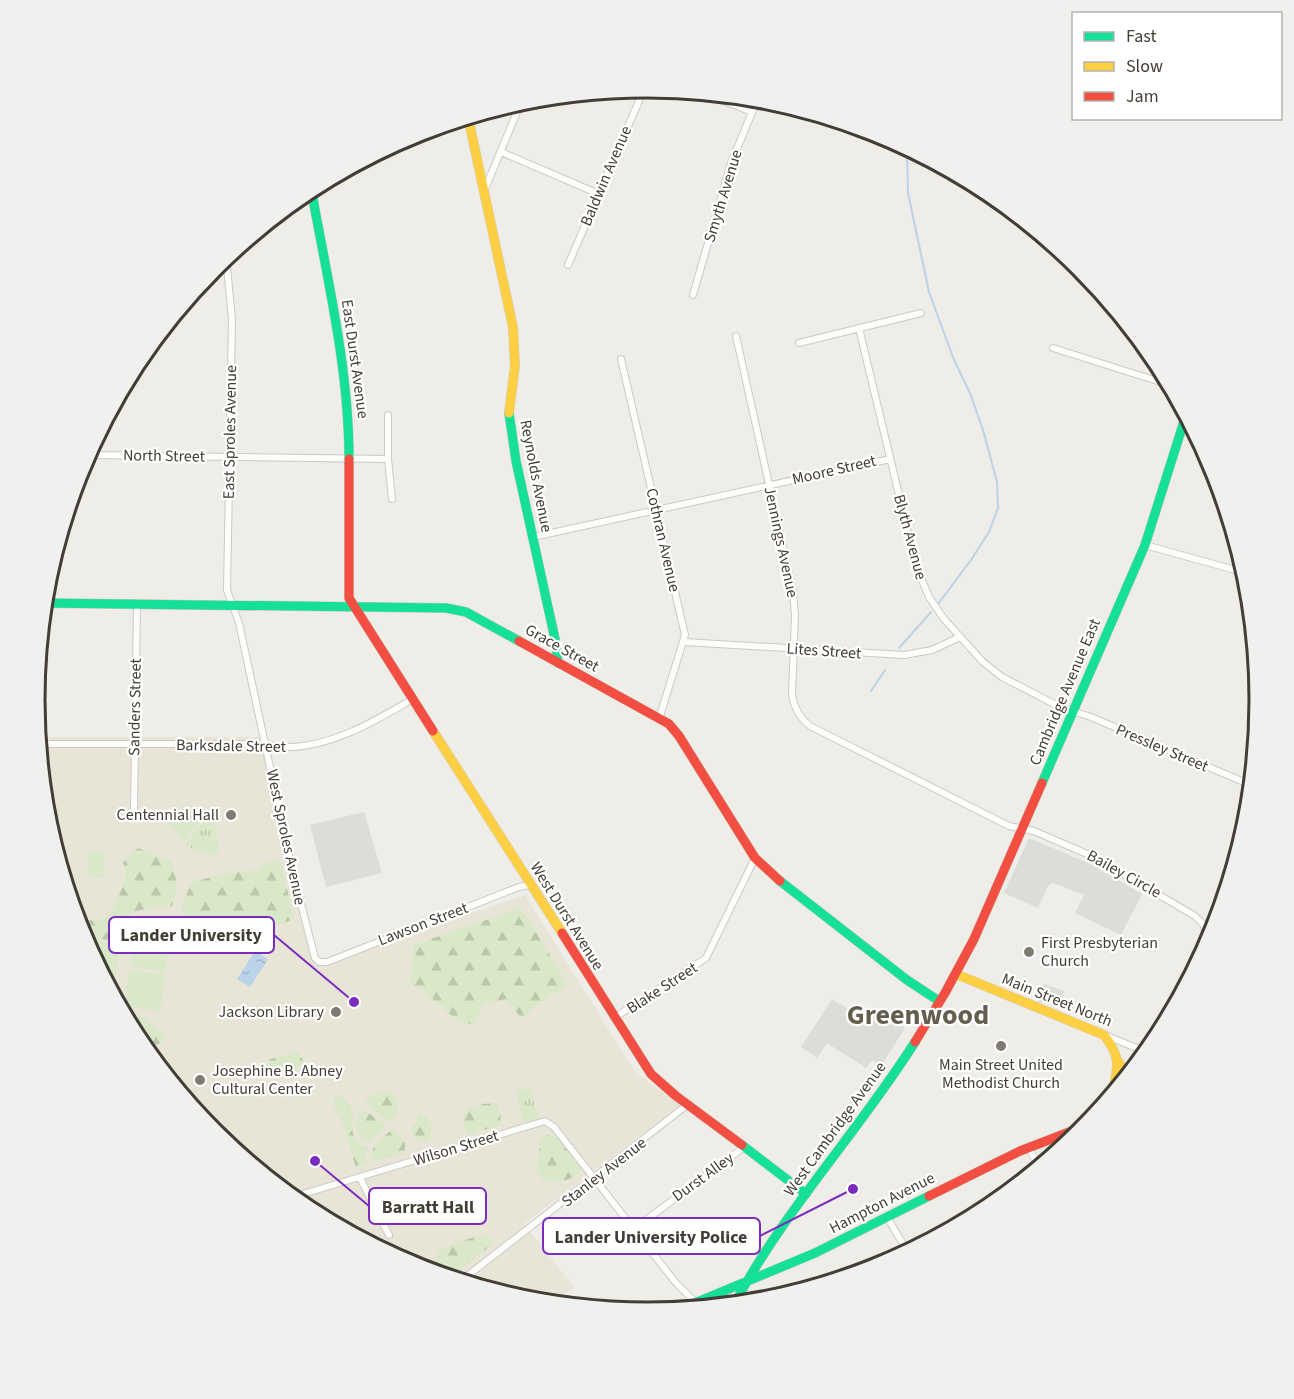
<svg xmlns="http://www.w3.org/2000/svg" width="1294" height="1399" viewBox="0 0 1294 1399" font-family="'Source Sans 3',sans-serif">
<defs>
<pattern id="grass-tufts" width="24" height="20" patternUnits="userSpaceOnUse" patternTransform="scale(1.5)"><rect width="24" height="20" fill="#d9e8c8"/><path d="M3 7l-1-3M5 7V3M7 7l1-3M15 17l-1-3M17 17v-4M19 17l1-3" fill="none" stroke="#bbc8ac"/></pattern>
<pattern id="forest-firs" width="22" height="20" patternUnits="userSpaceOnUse" patternTransform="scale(1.5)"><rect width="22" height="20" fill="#d9e8c8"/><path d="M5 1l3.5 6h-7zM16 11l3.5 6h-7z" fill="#bbc8ac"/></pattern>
<pattern id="water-ripples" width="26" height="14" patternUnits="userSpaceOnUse" patternTransform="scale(1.5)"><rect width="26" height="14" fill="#bad3e9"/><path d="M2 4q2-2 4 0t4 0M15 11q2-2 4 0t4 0" fill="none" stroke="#a1b6c8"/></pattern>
</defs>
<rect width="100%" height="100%" fill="#eeede7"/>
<path fill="#e8e5d7" d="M38,737H262L312,957L316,963L324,964L525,895L635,1072L680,1105L524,1224L574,1287L553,1303L527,1300L412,1265L306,1209L214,1132L138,1039L81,934L46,819Z"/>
<path fill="url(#grass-tufts)" d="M200,808L205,816L184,842L169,824V820L177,810Z
M207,818L215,821L219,851L214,855L194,850L186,844Z
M530,1088L539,1119L526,1123L523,1120L516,1093L518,1091Z"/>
<path fill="url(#forest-firs)" d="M138,848L171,861C177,877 179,890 172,906L140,910L131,914V929L126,942L83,937L78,924L89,920L99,921L111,914L123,886L126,875L123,862Z
M280,860L294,918C276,931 255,919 237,939H228L225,931L212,924L200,929L188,925L181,910L191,883L217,875L255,870L264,863Z
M521,908L568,984L532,1009L522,1019L506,999L483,1005L475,1025C455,1022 445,1011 431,997C425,991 417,988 410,984L414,945Z
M138,1014L165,1035L163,1042L156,1045L153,1050L148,1052L138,1039L125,1016Z
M299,1052L304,1062L296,1070L286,1069L268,1075L266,1066L270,1059Z
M388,1092L394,1093L399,1103L396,1115L389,1122L369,1106L364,1104C370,1094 377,1093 388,1092Z
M334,1093C340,1097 347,1100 350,1105C358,1120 343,1139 367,1147L365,1157L368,1164L356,1168L341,1117L334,1107Z
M496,1103L501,1115L500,1125L468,1135L466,1133L463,1121L467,1110L482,1104Z
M363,1109L387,1126L370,1141C354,1138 352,1120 363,1109Z
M418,1114L428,1117L432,1127L429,1140L422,1141L412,1137V1126L417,1122Z
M392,1129L399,1137L406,1140L404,1153L374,1161L371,1156L374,1146Z
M547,1135L557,1137L583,1169C572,1181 559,1183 543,1181L536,1169L539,1157V1141Z
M488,1236L493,1240L492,1245L474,1258L458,1274L449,1277L434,1272L433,1263L440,1249L474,1237Z"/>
<path fill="#d9e8c8" d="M88,851L105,852L104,878L87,877Z
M135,930L171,936L165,972L129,966Z
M84,939L120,944L113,993L84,940Z
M129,970L165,975L160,1011L123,1006Z"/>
<path fill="#dddcd8" d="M364,812L382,873L326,887L310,825Z
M1029,838L1088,863L1142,894L1121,935L1075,913L1084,895L1056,884L1052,883L1048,886L1038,908L1004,893Z
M1044,984L1064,991L1062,997L1077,1003L1071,1011L1046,1001L1043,1003L1037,1002Z
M832,999L864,1019L873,1007L905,1028L881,1066L872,1060L866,1068L827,1043L817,1058L801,1047Z"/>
<path fill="url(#water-ripples)" d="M255,951L268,959L250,987L237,979Z"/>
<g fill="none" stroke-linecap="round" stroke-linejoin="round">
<path stroke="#bad3e9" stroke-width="2" d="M907,147L908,193L929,292L954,360L970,393L983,430L997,482L998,508L989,532L971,560L938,604
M899,648L931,612
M871,691L885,670"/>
<g stroke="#cccac5" stroke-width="8">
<path id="street" d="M704,93L752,112
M501,152L599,194
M485,189L522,100
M226,257L232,319L227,590L239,623L291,865L315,958L319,962H327L519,887L530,885
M568,265L645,87
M693,295L731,163L758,98
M859,328L916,566L929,597L944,619L983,662L1002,677L1060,707L1091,717L1251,785
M736,336L793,592L795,615L792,695C794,708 800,718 810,726L1009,826L1034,831L1094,857L1195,916L1203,924L1209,941
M799,343L921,313
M1053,348L1170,385
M621,359L685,635L659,719
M388,415V459L392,499
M87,455L388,459
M533,537L890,459
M1145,545L1246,573
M50,603V567
M684,642L904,655L932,650L960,637
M39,744H255C267,745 280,747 292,747C336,745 376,720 413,699
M134,809L137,604
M614,1018L706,958L755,858
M1105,1035L1146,1052
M1028,1146L1039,1167
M360,1178L389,1235
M293,1197L545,1121L554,1127L676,1283L695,1302
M887,1217L907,1251
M634,1229L744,1147
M462,1280L687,1105"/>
</g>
<g stroke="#cccabf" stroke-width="10">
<path id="fast" d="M311,188C327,278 349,368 349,459
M509,413L516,461L555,639L558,663
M44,603L446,608L466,612L519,641
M1042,783L1145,545L1186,415
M780,881L907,980L939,1001
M742,1145L806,1194
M735,1303C785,1209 859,1131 915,1042
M683,1308L815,1253L929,1196"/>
</g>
<g stroke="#cccabf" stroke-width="10">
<path id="slow" d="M468,117L513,327L515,366L509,413
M433,731L562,933
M956,974L1104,1035C1122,1058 1118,1067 1112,1094
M1119,1062L1125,1078"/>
</g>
<g stroke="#cccabf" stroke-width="10">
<path id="jam" d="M349,459V598L433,731
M519,641L669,724L679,736L755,858L780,881
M562,933L651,1074L676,1096L742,1145
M915,1042L945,993L974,939L1042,783
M929,1196L1020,1151L1085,1126"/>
</g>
<use href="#street" stroke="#fcfcfb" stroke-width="6"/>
<use href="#fast" stroke="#16e098" stroke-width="9"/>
<use href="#slow" stroke="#ffcf43" stroke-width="9"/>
<use href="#jam" stroke="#f24e42" stroke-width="9"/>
</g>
<g fill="#7f7b73" stroke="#fff" stroke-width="2">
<circle cx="231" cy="815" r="6"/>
<circle cx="1029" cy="952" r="6"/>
<circle cx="336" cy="1012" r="6"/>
<circle cx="1001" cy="1046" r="6"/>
<circle cx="200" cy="1080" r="6"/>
</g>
<g text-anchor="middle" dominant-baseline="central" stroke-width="4.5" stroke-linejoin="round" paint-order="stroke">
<g font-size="16" fill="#433e35" stroke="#fff">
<text transform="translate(606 176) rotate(-67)">Baldwin Avenue</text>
<text transform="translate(723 196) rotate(-73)">Smyth Avenue</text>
<text transform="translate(355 359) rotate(82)">East Durst Avenue</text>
<text transform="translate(230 432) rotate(-89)">East Sproles Avenue</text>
<text transform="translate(164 456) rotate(1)">North Street</text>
<text transform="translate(834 470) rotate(-13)">Moore Street</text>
<text transform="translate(536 476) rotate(79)">Reynolds Avenue</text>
<text transform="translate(910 537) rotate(75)">Blyth Avenue</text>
<text transform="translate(663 540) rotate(77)">Cothran Avenue</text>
<text transform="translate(781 542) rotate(78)">Jennings Avenue</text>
<text transform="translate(562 648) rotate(29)">Grace Street</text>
<text transform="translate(824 651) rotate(4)">Lites Street</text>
<text transform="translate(1065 692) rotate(-67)">Cambridge Avenue East</text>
<text transform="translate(135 707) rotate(-89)">Sanders Street</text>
<text transform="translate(231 746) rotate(1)">Barksdale Street</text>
<text transform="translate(1162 748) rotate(23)">Pressley Street</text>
<text transform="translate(286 837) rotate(78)">West Sproles Avenue</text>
<text transform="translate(1124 874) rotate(29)">Bailey Circle</text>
<text transform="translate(567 916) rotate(58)">West Durst Avenue</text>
<text transform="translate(423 924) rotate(-21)">Lawson Street</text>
<text transform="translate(662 988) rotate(-33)">Blake Street</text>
<text transform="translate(1057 1000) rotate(22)">Main Street North</text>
<text transform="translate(835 1129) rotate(-54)">West Cambridge Avenue</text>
<text transform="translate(456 1148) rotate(-17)">Wilson Street</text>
<text transform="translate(604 1172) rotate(-38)">Stanley Avenue</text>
<text transform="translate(703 1177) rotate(-36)">Durst Alley</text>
<text transform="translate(882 1203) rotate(-27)">Hampton Avenue</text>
</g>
<g font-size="16" fill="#433e35" stroke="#fff" text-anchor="end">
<text x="219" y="815">Centennial Hall</text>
<text x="1041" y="943" text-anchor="start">First Presbyterian<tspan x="1041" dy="18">Church</tspan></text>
<text x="324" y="1012">Jackson Library</text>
<text x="1001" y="1065" text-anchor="middle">Main Street United<tspan x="1001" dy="18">Methodist Church</tspan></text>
<text x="212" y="1071" text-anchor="start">Josephine B. Abney<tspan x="212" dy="18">Cultural Center</tspan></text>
</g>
<g font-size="28" font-weight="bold" fill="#655d4d" stroke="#fff">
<text x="918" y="1015">Greenwood</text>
</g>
</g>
<path d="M0 0H1294V1399H0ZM45 700a602 602 0 1 1 1204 0a602 602 0 1 1-1204 0Z" fill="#f0f0ef" fill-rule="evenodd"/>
<path fill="none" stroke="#433e35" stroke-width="3" d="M45 700a602 602 0 1 1 1204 0a602 602 0 1 1-1204 0Z"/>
<path fill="none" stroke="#7b2cbf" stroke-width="2" d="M354 1002L274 935M315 1161L369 1206M853 1189L760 1236"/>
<g fill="#7b2cbf" stroke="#fff" stroke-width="2">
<circle cx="354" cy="1002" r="6"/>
<circle cx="315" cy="1161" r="6"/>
<circle cx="853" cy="1189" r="6"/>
</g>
<g fill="#fff" stroke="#7b2cbf" stroke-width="2">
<rect x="109" y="917" width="165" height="36" rx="6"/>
<rect x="369" y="1188" width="117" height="36" rx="6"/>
<rect x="543" y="1218" width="217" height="36" rx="6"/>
</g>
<g font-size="18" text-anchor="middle" font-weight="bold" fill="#433e35">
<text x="191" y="941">Lander University</text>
<text x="428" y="1213">Barratt Hall</text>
<text x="651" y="1243">Lander University Police</text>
</g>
<rect x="1072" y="12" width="210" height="108" fill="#ffffff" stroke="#b4b2ae" stroke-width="1.5"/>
<rect x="1084" y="32" width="30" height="9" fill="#16e098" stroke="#b4b2ae" stroke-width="1.5"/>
<text x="1126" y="42" font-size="18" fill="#433e35">Fast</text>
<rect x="1084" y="62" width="30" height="9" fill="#ffcf43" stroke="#b4b2ae" stroke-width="1.5"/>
<text x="1126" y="72" font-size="18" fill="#433e35">Slow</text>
<rect x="1084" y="92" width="30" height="9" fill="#f24e42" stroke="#b4b2ae" stroke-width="1.5"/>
<text x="1126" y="102" font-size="18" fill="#433e35">Jam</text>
</svg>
